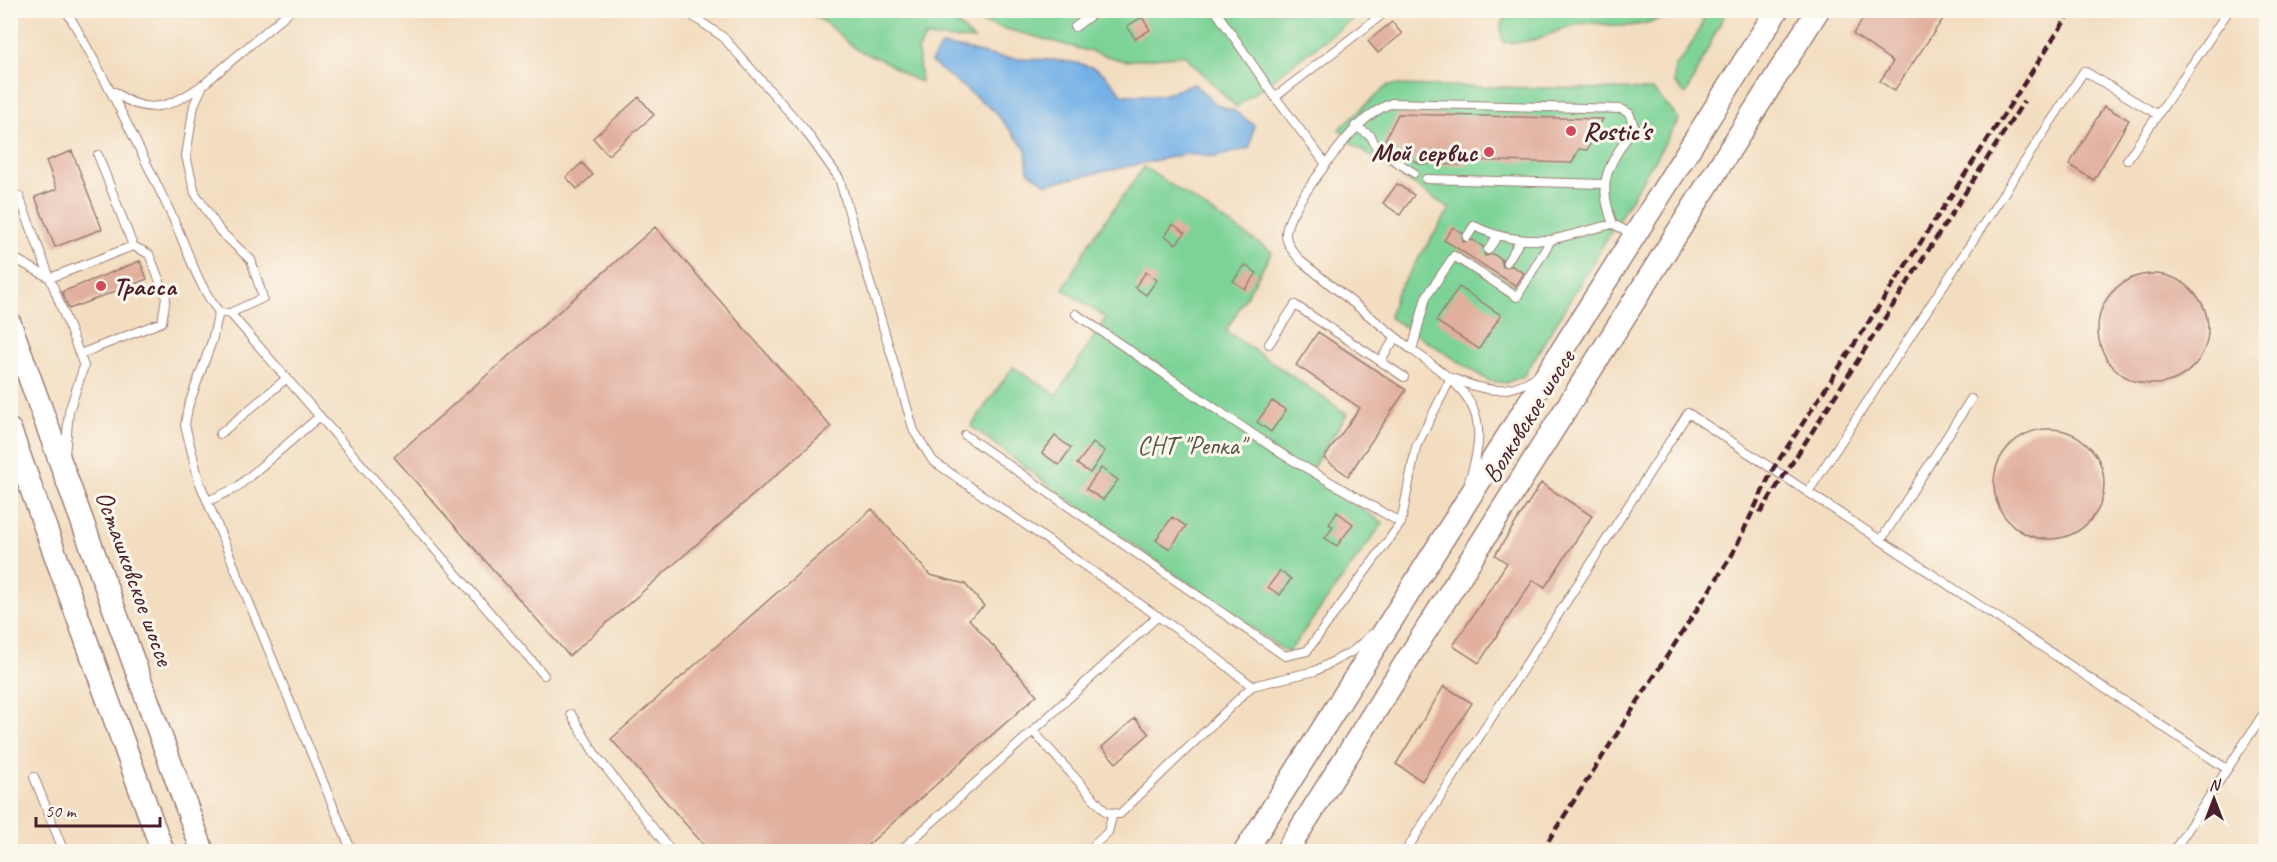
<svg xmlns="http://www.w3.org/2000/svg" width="2277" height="862" viewBox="0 0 2277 862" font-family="Caveat,sans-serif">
  <rect width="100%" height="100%" fill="#fbf7ec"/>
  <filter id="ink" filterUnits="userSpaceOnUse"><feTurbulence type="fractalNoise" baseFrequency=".0167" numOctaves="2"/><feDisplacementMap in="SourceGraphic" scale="12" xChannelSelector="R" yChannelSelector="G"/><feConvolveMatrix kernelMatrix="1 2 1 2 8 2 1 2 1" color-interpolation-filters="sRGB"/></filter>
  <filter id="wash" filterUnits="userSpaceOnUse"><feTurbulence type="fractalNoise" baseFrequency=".008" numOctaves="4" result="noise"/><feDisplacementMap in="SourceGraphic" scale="24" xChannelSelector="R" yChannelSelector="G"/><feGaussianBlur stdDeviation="1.35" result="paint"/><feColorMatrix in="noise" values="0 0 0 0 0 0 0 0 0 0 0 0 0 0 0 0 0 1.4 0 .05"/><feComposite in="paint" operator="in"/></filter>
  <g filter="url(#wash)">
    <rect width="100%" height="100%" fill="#f3ddc0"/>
    <path fill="#7dd397" stroke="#647961" stroke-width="1.5" d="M802,11H1363L1236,107L1184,55L1125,61L947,13L974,40L925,37L918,51L921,82C905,77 895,66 880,59C871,55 863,54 855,48C834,32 830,21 802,11Z
      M1509,11L1512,10L1675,11C1660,20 1640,26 1621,26C1610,26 1599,22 1588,23C1556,25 1542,46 1502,42L1501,25Z
      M1704,11H1726L1686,94L1674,83L1675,66L1685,55L1702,26Z
      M1388,85L1653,90L1679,119L1524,376L1506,383L1489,381L1389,317L1396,294L1450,209L1351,143L1339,129Z
      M1144,167L1272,252L1226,331L1347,414L1309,473L1383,523L1288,653L1054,489L971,426L1013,367L1057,395L1106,318L1063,289L1091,240Z"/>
    <path fill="#74b1e6" stroke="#5f6888" stroke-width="1.5" d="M941,46C961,46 976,53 995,56C1029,63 1065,55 1096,69C1106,73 1115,87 1123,95H1162L1194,84L1217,105L1234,111L1254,125L1250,148L1216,157L1186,154L1046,184L1028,171L1026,149L994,111L931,62Z"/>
    <g id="blocks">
      <path fill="#e1af9e" d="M1869,10H1949L1894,91L1880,81L1893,62L1853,34Z
        M1142,17L1150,30L1135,39L1127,26Z
        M1392,22L1402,34L1378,53L1368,41Z
        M639,97L654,115L608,155L593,138Z
        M2104,106L2129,120L2094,180L2069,165Z
        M1398,114L1603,119L1587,150L1579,149L1572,163L1467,160V165L1420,164L1383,144Z
        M72,151L102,229L55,247L35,197L57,189L46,161Z
        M582,163L593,175L577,189L566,177Z
        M1397,184L1414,195L1400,215L1383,203Z
        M1173,224L1185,233L1176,244L1165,236Z
        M655,227L831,427L569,656L394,457Z
        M1453,227L1462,233L1463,242L1473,240L1483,247L1485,256L1493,254L1501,259L1503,267L1512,266L1524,273L1516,286L1444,240Z
        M140,261L147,279L69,309L62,292Z
        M1245,265L1257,273L1245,289L1233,281Z
        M1146,272L1157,280L1146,295L1135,287Z
        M2098 329a55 55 0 1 1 110 0a55 55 0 1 1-110 0Z
        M1459,287L1501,315L1479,349L1436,321Z
        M1318,332L1406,390L1348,476L1324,458L1360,408L1296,365Z
        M1272,401L1286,410L1271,432L1257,422Z
        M1994 484a55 55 0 1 1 110 0a55 55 0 1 1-110 0Z
        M1055,436L1071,448L1059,465L1042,453Z
        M1093,443L1105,451L1090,473L1077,464Z
        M1101,468L1118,480L1103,500L1086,489Z
        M1541,483L1592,516L1545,587L1533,580L1479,663L1453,646L1507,563L1495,555Z
        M872,509L930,575L965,584L984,606L969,619L1037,695L860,852H710L611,739Z
        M1337,512L1353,524L1337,546L1325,538L1333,527L1329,524Z
        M1172,517L1186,526L1170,549L1156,540Z
        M1280,571L1291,579L1280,595L1268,587Z
        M1444,686L1472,703L1422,781L1396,764Z
        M1135,718L1149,734L1116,763L1102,747Z"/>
    </g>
  </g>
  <g filter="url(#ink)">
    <use href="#blocks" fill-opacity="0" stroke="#9e7e76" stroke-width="1.5"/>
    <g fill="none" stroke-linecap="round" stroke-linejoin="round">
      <defs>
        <path id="lane" d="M66,10C105,77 138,145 171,214C187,247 196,283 219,312L212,341L188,407L185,425L199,481L352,852
          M684,10L723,37L805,130L839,178L914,431L933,461L1208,651L1252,686
          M1215,10L1275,97L1326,164C1315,180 1286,215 1286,234C1286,245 1295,254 1302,262L1412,350
          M1075,27L1098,10
          M115,92C146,117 172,107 202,85
          M1275,97L1388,10
          M1355,126L1371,136L1377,149L1414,173
          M98,155L133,246
          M2127,160L2229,10
          M1326,164C1346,139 1362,115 1392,103L1621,109L1629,113L1634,126C1610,166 1595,177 1613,224
          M1426,179L1603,184
          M19,196L50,278L133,246L149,254L166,297L162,322L80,354
          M1467,237L1474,226C1501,239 1522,241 1551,240
          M1488,250L1497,237
          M10,256L50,278L84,366L69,411L65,455
          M1507,262L1520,241
          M225,313H230L263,298L251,260L220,231L195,193L186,156L194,105L203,85L291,10
          M230,313L544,675
          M1076,314L1282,454L1401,523L1416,447L1451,378
          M1269,344L1295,305L1380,361L1396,337
          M1380,361L1404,377
          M1454,379C1488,392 1506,396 1538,376
          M220,434L287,378
          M965,435L1285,656L1307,651L1401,523
          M1469,481C1494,409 1467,389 1412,350L1426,297L1454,256L1517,297L1551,240L1613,224L1634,235
          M1808,492L2084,71L2158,115
          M208,501L236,488L320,416
          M1881,540L1971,399
          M571,714L595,754L672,852
          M2257,724L2266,729
          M1033,731L1158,616
          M34,777L64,852
          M899,852L1033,731L1106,812L1120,814L1252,686L1315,671L1353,651L1372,634
          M1087,852L1108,832L1113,813
          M1405,852L1688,413L2227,769
          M2173,852L2266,710"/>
        <path id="secondary" d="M10,324L203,852
          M10,430L163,852
          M1245,852L1777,10
          M1286,852L1818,10"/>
      </defs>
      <use href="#lane" stroke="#9e7e76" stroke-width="10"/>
      <use href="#secondary" stroke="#9e7e76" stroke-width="25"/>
      <use href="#lane" stroke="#fff" stroke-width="8"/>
      <use href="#secondary" stroke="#fff" stroke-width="22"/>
      <path stroke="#4a1f2b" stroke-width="4.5" stroke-dasharray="9 4.5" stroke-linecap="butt" d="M1760,513L2024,101
        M1541,852L1732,555L1773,469L2072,10"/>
    </g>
  </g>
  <g fill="#d1495b" stroke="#fbf7ec" stroke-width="2">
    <circle cx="1571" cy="131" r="6"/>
    <circle cx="1489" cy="152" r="6"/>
    <circle cx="101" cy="286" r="6"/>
  </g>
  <g text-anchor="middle" stroke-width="6" stroke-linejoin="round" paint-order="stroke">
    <g font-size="26" font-weight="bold" fill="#4a1f2b" stroke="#fbf7ec" text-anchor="start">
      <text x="1583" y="140">Rostic's</text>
      <text x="1477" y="161" text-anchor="end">Мой сервис</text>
      <text x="113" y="295">Трасса</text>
    </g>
    <g font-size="26" fill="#4a1f2b" stroke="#fbf7ec">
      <text transform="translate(1528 416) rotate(-58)" y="9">Волковское шоссе</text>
      <text transform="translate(135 578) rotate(70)" y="9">Осташковское шоссе</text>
    </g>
    <g font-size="26" fill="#59554b" stroke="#fbf7ec">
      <text x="1191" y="454">СНТ "Репка"</text>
    </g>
  </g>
  <rect width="2277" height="862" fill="none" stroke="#fbf7ec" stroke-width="36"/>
  <g transform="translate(2214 799)" stroke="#fbf7ec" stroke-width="4.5" paint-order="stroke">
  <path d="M0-4.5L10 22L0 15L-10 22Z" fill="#4a1f2b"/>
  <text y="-9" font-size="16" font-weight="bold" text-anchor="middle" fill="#4a1f2b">N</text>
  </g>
  <path d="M36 817v9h124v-9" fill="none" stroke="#4a1f2b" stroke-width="3"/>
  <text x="45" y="817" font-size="18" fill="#4a1f2b" stroke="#fbf7ec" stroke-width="4.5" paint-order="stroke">50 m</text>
</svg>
